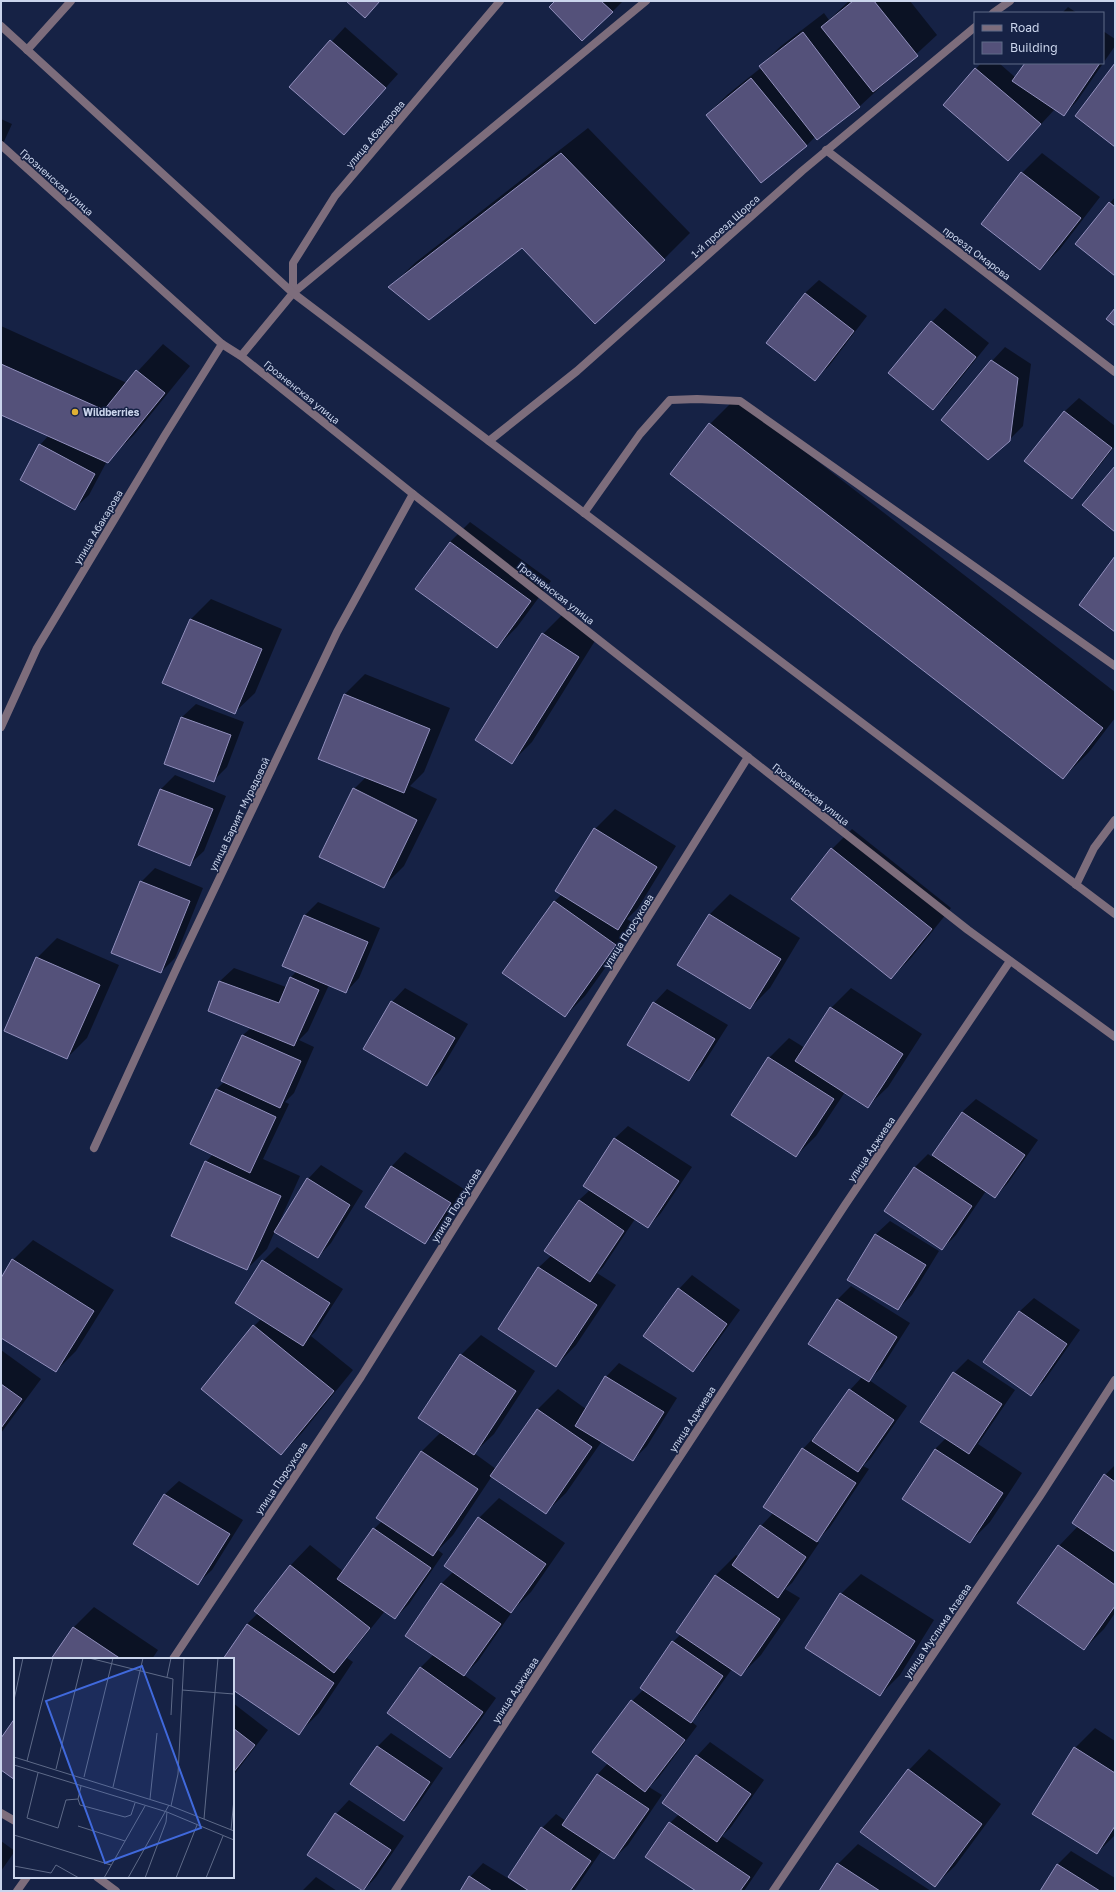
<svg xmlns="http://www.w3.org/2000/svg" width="1116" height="1892" viewBox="0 0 1116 1892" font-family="'Golos Text',sans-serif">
  <rect width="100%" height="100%" fill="#162245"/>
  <path fill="#0007" d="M556,1H623L612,12Z
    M849,1H910L937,35L860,106L817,139L815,137L806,146L707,115L727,95L762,67L760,66L781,46L824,13L829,20Z
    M1068,7L1077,13H1062Z
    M345,27L398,74L344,134L290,87Z
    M1103,31L1115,39V46L1077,101L1064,115L1055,109L1008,160L944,105L981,63H999L1016,78L1026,63H1103Z
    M1,119L12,124L1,148Z
    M588,128L690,233L664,259L522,246L390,287L416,262Z
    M1042,153L1100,197L1060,249L1040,269L1022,173Z
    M1115,197V275L1076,244Z
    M819,280L867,316L829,366L815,379L805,293Z
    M945,308L989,343L947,395L933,408L932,322Z
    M1,326L127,383L163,344L190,366L134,435L107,461L89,495L75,508L40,445L49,435L1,413Z
    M1005,347L1031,364L1023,426L1009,440L992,361Z
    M736,398L1115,692V718L1089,752L1063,778L671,474L710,424Z
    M1079,398L1115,426V446L1085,484L1072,497L1026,461L1065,411Z
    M470,522L551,581L517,627L497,647L450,542Z
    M211,599L282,629L255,693L234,713L164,682L191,619Z
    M563,614L598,636L532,742L512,762L543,634Z
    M365,674L450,708L424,772L410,786L437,799L404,866L384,886L354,789L366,777L345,694Z
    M196,704L244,722L227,767L213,781L165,763L182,717Z
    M175,775L226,796L204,851L190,864L139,844L161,789Z
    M615,809L676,846L638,908L627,919L636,925L585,996L565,1016L504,973L555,901L562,894L595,829Z
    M852,829L951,908L911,958L891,978L832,849Z
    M155,868L203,888L175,958L161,972L141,882Z
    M730,894L800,938L770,988L750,1008L679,965L710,914Z
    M318,902L380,928L359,978L346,992L329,985L308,1031L299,1040L314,1047L294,1093L285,1102L289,1104L263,1159L300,1176L278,1225L279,1226L308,1179L321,1165L363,1191L331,1243L318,1257L275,1231L267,1249L247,1269L206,1162L213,1154L191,1144L217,1089L225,1081L223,1080L243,1035L251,1028L210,1011L220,981L234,968L286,987L291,977L297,971L304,916Z
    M57,938L119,965L87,1038L67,1058L37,958Z
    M405,988L468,1024L440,1071L427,1085L392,1002Z
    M851,988L922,1034L888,1087L867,1107L845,1092L816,1136L796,1156L769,1058L789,1038L805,1048L831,1008Z
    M667,989L728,1025L702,1066L689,1080L654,1003Z
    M976,1099L1038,1140L1008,1183L995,1197L986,1191L956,1235L942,1249L914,1168L928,1154L932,1157L962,1112Z
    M628,1126L692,1167L661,1213L648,1227L635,1219L603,1267L597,1273L616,1285L576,1345L556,1366L538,1268L552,1255L579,1200L590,1190L614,1139Z
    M405,1152L464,1189L438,1230L425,1243L366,1207L392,1166Z
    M890,1221L939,1251L912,1295L898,1309L848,1279L876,1234Z
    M33,1240L114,1290L76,1351L56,1371L1,1337V1280L13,1260Z
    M277,1247L343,1289L316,1331L311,1336L353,1370L301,1434L281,1454L254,1326L261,1319L263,1261Z
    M692,1275L740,1310L706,1357L692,1371L679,1289Z
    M851,1286L910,1323L882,1367L869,1380L907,1406L871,1458L863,1466L869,1469L830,1527L817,1541L819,1543L792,1583L785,1589L800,1598L761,1655L741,1675L732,1669L704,1708L691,1721L697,1726L659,1777L649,1787L662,1795L628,1845L614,1858L602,1850L574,1891H461L470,1877L483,1863L522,1887L542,1828L556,1814L566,1821L597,1775L608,1763L593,1752L632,1701L643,1690L641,1688L673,1642L681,1634L677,1632L716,1575L736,1555L739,1557L761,1526L773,1513L803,1449L816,1435L850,1390L862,1377L837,1300Z
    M1034,1298L1080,1330L1044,1381L1031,1394L985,1362L1020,1311Z
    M481,1335L535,1371L494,1434L474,1453L496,1469L538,1409L558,1389L586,1409L606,1377L619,1363L677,1398L647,1446L633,1460L602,1441L566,1493L545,1513L492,1476L453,1535L438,1550L443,1554L409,1604L395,1618L385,1611L347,1658L353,1662L319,1713L299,1733L233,1689V1659H224L247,1624L258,1613L290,1566L310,1545L344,1572L374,1529L382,1521L421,1452L441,1432L419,1417L461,1355Z
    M1,1350L41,1379L1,1433Z
    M968,1359L1015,1390L978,1444L1022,1473L990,1522L970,1542L935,1449L946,1438L921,1422L954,1373Z
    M1115,1465V1613L1104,1629L1084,1649L1018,1602L1059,1546L1078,1526L1105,1475Z
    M179,1481L243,1520L212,1570L198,1583L134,1543L165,1494Z
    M499,1498L565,1543L531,1592L514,1609L478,1661L464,1675L496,1698L464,1743L450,1757L420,1668L434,1654L441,1584L454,1571L445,1566L479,1518Z
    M861,1574L934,1620L900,1675L880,1695L806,1648L841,1594Z
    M94,1607L158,1650L152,1659H52L74,1627Z
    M233,1703L268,1730L233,1776Z
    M1095,1728L1115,1741V1835L1097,1853L1075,1748Z
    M391,1733L443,1768L417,1806L404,1820L352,1784L378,1746Z
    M710,1742L764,1780L731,1827L722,1836L763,1863L744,1891H698L670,1823L679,1814L697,1756Z
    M929,1749L1001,1804L955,1866L934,1886L909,1770Z
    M349,1800L404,1836L376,1877L363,1891L336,1814Z
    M1,1841L15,1851L1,1871Z
    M858,1844L931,1891H820L838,1864Z
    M1071,1851L1115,1878V1891H1041L1057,1865Z
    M316,1877L337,1891H302Z"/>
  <path fill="#54517a" stroke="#9290be" d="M346,1H380L365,18Z
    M555,1H601L613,12L582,41L549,7Z
    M853,1H874L918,56L873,92L821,27Z
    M803,32L860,107L817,140L759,66Z
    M330,40L386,88L344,135L289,87Z
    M1025,63H1100L1064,116L1012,81Z
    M1115,63V147L1075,116Z
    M975,68L1041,124L1008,161L943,105Z
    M751,78L807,146L761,183L706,115Z
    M561,153L665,260L595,324L522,248L429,320L388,287Z
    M1021,172L1081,218L1040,270L981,224Z
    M1109,202L1115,207V276L1075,244Z
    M805,293L854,331L815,381L766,343Z
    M1115,308V326L1106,319Z
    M931,321L976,357L933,410L888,373Z
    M991,360L1018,378L1010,441L988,460L941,420Z
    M1,364L104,410L136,370L165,393L108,463L1,415Z
    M1064,411L1112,448L1072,499L1024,461Z
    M709,423L1103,728L1063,779L670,474Z
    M39,444L95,474L75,510L20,480Z
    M1115,466V532L1082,505Z
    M450,542L531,601L497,648L415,589Z
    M1115,556V632L1079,605Z
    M190,619L262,649L235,714L162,683Z
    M542,633L579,657L512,764L475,740Z
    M344,694L430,729L404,793L318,759Z
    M181,717L231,735L214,782L164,764Z
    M353,788L417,820L384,888L319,857Z
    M160,789L213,809L190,866L138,845Z
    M594,828L657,867L618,930L555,891Z
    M831,848L932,929L891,979L791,899Z
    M140,881L190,901L161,973L111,953Z
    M554,901L616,945L565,1017L502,973Z
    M709,914L781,959L750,1009L677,965Z
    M304,915L368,942L346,993L282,966Z
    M36,957L100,985L67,1059L4,1031Z
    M290,977L319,990L294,1046L208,1011L219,981L279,1003Z
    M391,1001L455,1038L427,1086L363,1049Z
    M653,1002L715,1039L689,1081L627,1045Z
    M830,1007L903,1054L868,1108L795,1061Z
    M242,1035L301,1061L280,1108L221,1081Z
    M768,1057L834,1099L796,1157L731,1115Z
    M216,1089L276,1117L250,1173L190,1144Z
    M962,1112L1025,1155L995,1198L932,1155Z
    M614,1138L679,1181L648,1228L583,1186Z
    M205,1161L281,1196L247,1270L171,1236Z
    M391,1166L451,1203L425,1244L365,1207Z
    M914,1167L972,1206L942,1250L884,1211Z
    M307,1178L350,1205L318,1258L274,1232Z
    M579,1200L624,1231L590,1282L544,1251Z
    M875,1234L926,1265L898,1310L847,1280Z
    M12,1259L94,1311L56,1372L1,1338V1278Z
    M262,1260L330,1303L303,1346L235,1303Z
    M538,1267L597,1305L556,1367L498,1329Z
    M678,1288L727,1324L693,1372L643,1336Z
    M837,1299L897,1337L869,1382L808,1344Z
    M1019,1311L1067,1344L1031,1396L983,1362Z
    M253,1325L334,1391L281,1455L201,1389Z
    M460,1354L516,1391L474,1455L418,1418Z
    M953,1372L1002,1404L969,1454L920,1422Z
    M605,1376L664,1412L633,1461L575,1426Z
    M1,1384L22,1399L1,1428Z
    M849,1389L894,1420L858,1472L812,1441Z
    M537,1409L592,1447L546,1514L490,1476Z
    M802,1448L856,1483L817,1542L763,1507Z
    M935,1449L1003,1493L970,1543L902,1499Z
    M421,1451L478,1489L433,1556L376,1518Z
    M1104,1474L1115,1482V1552L1072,1523Z
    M164,1494L230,1534L198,1585L133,1544Z
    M478,1517L546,1564L511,1613L444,1566Z
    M760,1525L806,1557L778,1598L732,1565Z
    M373,1528L431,1568L395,1619L337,1579Z
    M1058,1545L1115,1585V1606L1084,1650L1017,1603Z
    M290,1565L370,1628L334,1673L254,1611Z
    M715,1575L780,1619L741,1676L676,1632Z
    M441,1583L501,1624L464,1676L405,1636Z
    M840,1593L915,1641L880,1696L805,1648Z
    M247,1624L334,1683L299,1735L233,1690V1659H223Z
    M73,1627L121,1659H51Z
    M672,1641L723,1676L691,1723L640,1688Z
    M420,1667L483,1712L450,1758L387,1713Z
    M631,1700L685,1740L645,1792L592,1752Z
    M15,1718V1780L1,1770V1738Z
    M233,1728L255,1745L233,1773Z
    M377,1746L430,1782L404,1821L350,1784Z
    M1074,1747L1115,1773V1826L1097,1854L1032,1814Z
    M696,1755L751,1794L717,1842L662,1803Z
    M908,1769L982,1824L935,1887L860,1832Z
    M597,1774L649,1809L614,1859L562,1825Z
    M335,1813L391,1850L363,1891L307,1855Z
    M669,1822L750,1877L740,1891H696L645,1857Z
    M541,1827L591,1861L570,1891H529L508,1877Z
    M837,1863L880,1891H819Z
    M1057,1864L1100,1891H1040Z
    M469,1876L492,1891H460Z"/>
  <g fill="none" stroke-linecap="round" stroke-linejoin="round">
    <path stroke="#7d6d7c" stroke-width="8" d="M993,13L1010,1
      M27,50L71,1
      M826,150L1115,372
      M293,293V263L335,196L500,1
      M241,356L293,293L646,1
      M489,441L577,371L802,171L975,27
      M584,513L640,434L670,400L697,399L740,401L1115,666
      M1,727L37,648L165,435L222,344
      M1076,885L1094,848L1115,820
      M94,1148L179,963L337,632L413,494
      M173,1659L361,1377L748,757
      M1,1813L15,1821
      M97,1877L116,1891
      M17,1891L27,1877
      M395,1891L845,1205L1010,961
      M773,1891L1040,1496L1115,1380"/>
    <path stroke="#7d6d7c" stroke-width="8" d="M1,26L293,293L1115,914
      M1,145L222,344L241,356L413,494L968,930L1115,1037"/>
  </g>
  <circle fill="#dfb034" stroke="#162245" stroke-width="1.5" cx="75" cy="412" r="4"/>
  <g text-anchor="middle" stroke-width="3" stroke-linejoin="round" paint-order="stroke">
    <g font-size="10" fill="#cbd5ec" stroke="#162245">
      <text transform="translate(375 134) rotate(-50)" y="4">улица Абакарова</text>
      <text transform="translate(57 182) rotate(42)" y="4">Грозненская улица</text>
      <text transform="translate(725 226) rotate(-42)" y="4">1-й проезд Щорса</text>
      <text transform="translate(977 253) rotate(37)" y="4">проезд Омарова</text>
      <text transform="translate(302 392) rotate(39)" y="4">Грозненская улица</text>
      <text transform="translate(98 527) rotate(-59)" y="4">улица Абакарова</text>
      <text transform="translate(556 593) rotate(38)" y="4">Грозненская улица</text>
      <text transform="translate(811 794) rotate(38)" y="4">Грозненская улица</text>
      <text transform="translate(239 814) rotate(-64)" y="4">улица Барият Мурадовой</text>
      <text transform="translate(628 931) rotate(-58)" y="4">улица Порсукова</text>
      <text transform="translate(871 1149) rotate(-56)" y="4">улица Аджиева</text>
      <text transform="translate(456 1205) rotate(-58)" y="4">улица Порсукова</text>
      <text transform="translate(692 1419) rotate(-57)" y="4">улица Аджиева</text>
      <text transform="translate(281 1478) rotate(-56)" y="4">улица Порсукова</text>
      <text transform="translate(937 1631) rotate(-56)" y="4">улица Муслима Атаева</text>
      <text transform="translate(515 1690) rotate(-57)" y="4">улица Аджиева</text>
    </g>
    <g font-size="10" font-weight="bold" fill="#cbd5ec" stroke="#162245" text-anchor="start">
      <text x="83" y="416">Wildberries</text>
    </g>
  </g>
  <g transform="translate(14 1658)">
    <rect width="220" height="220" fill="#162245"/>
    <path fill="none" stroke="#5e6a88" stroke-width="1" d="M75,0L159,21L157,57M153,19L157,0M168,32L220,36M0,42L9,0M0,99L157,148L220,173M13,103L39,0M0,107L153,154L220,182M42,111L69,0M24,115L13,160L44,170L52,142L64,141M70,119L99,0M67,128L64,141L66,147L111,159L117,157L121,145M99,129L129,0M136,141L143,75M157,148L164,116L170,0M190,161L204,0M64,168L111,183M217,172L220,141M0,177L97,207M0,208L37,215L42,207L65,220M90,220L131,148M114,220L155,147M131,220L152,164L153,154M162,220L183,167M192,220L209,178"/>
    <path fill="#4069dc" fill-opacity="0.15" stroke="#4069dc" stroke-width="2" d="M128,8L187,170L91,205L32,43Z"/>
    <rect width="220" height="220" fill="none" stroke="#cbd5ec" stroke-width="2"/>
  </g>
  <rect width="1116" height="1892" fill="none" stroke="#cbd5ec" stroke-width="4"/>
  <rect x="974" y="12" width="130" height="52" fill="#162245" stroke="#5e6a88"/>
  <rect x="982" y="25" width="20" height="6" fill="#7d6d7c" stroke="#5e6a88"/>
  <text x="1010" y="32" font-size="12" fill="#cbd5ec">Road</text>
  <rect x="982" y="42" width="20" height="12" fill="#54517a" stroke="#5e6a88"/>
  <text x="1010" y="52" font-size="12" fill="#cbd5ec">Building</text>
</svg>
